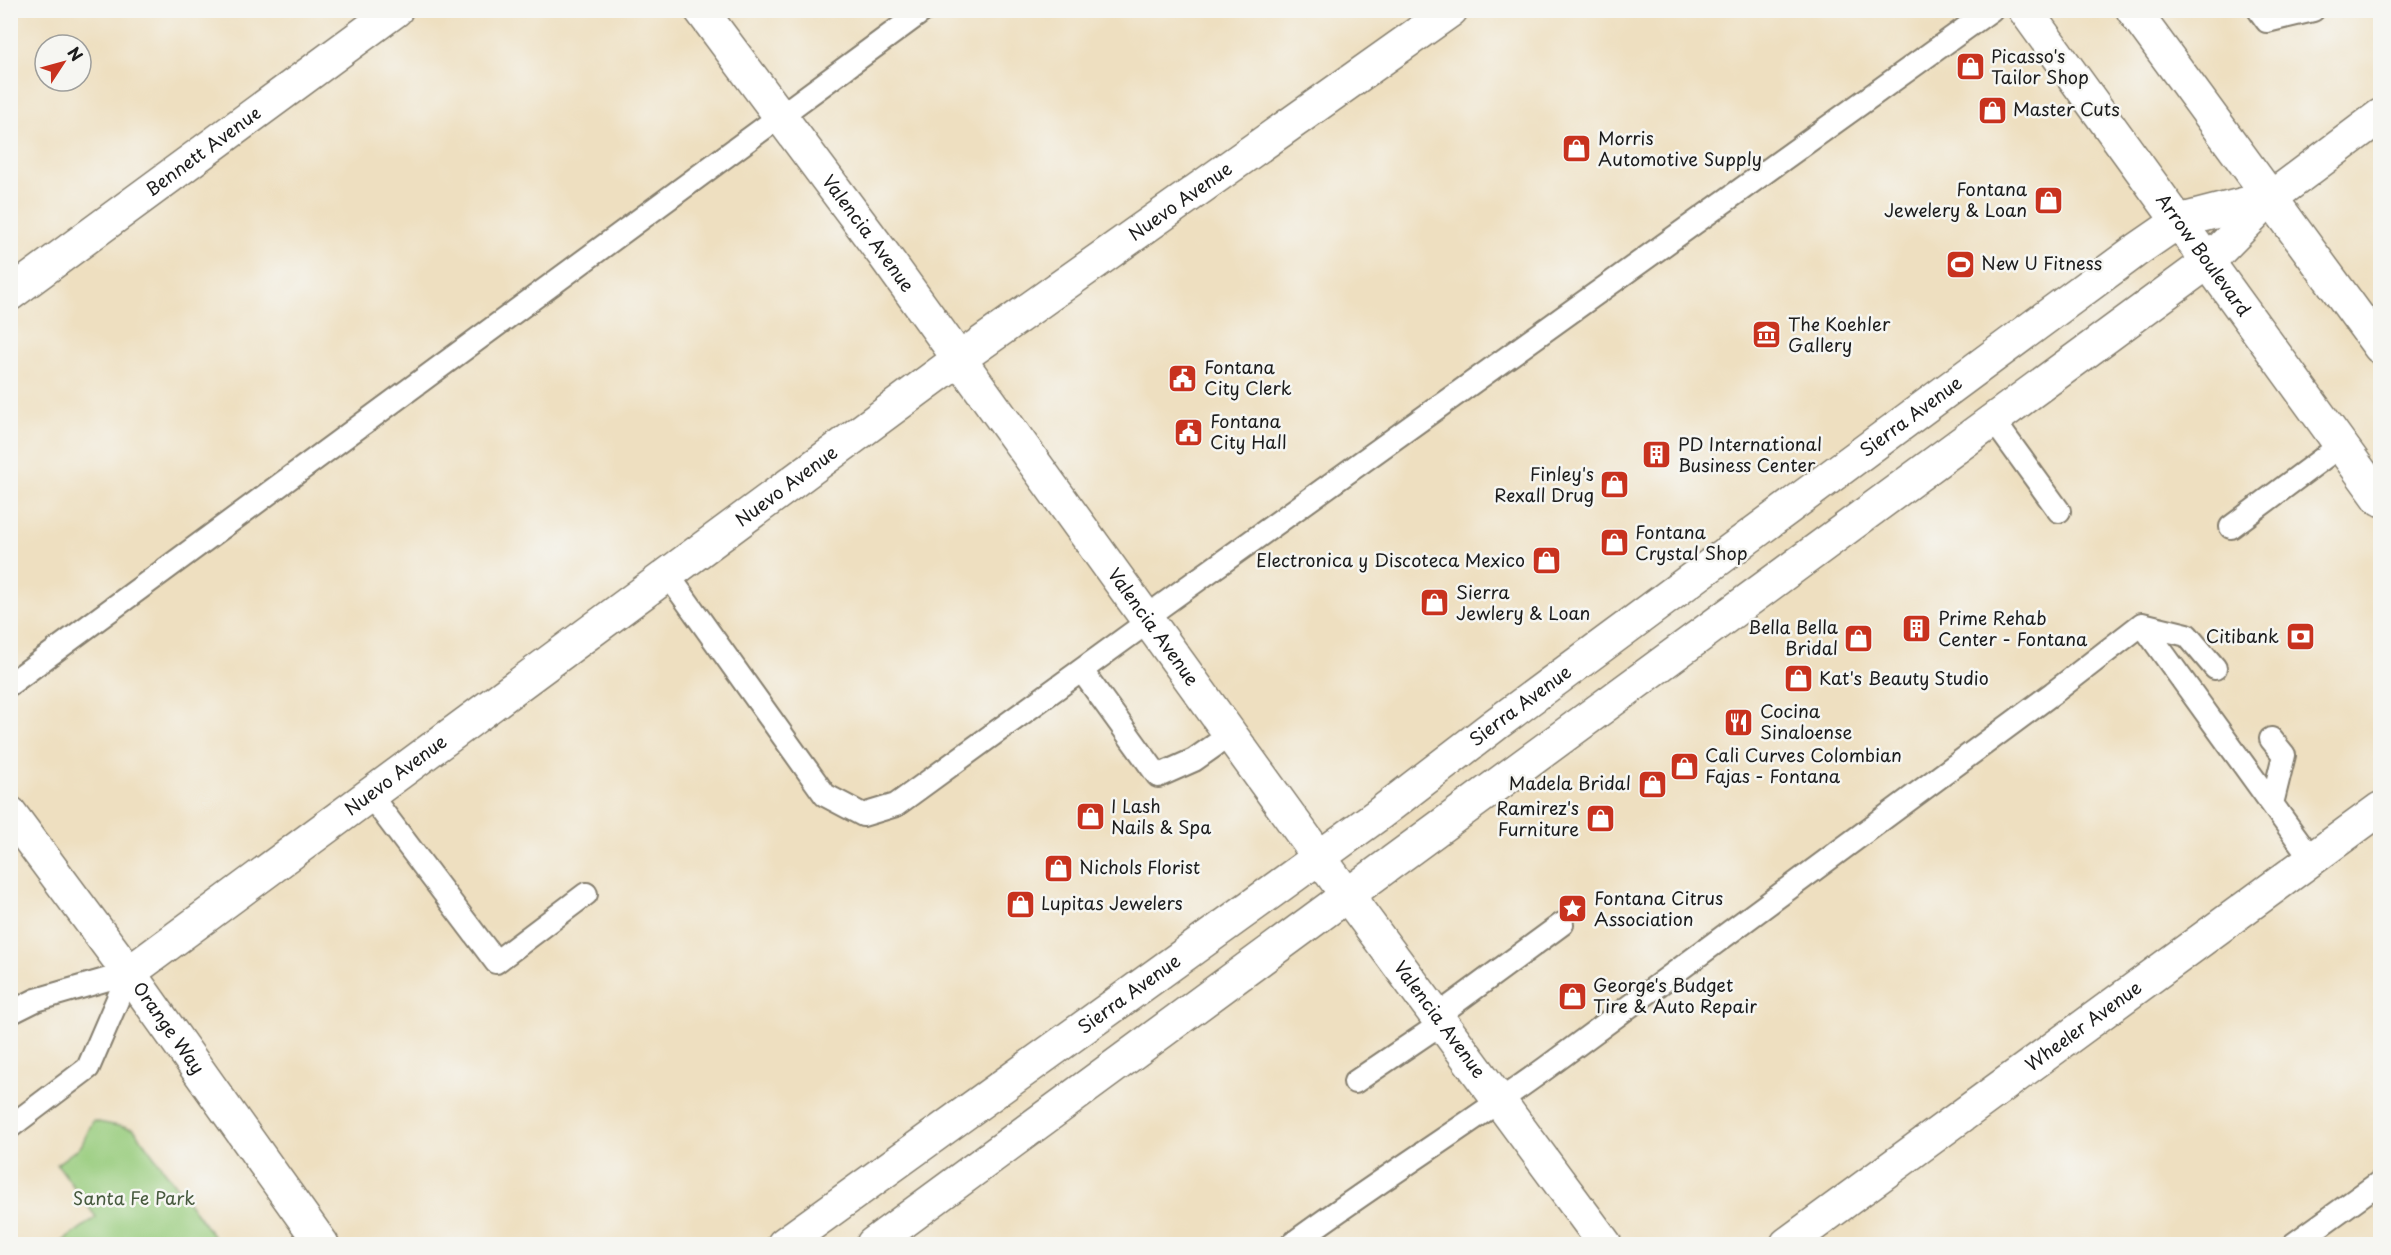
<svg xmlns="http://www.w3.org/2000/svg" width="2391" height="1255" viewBox="0 0 2391 1255" font-family="'Playpen Sans',sans-serif">
  <rect width="100%" height="100%" fill="#f6f6f2"/>
  <filter id="ink" filterUnits="userSpaceOnUse"><feTurbulence type="fractalNoise" baseFrequency=".0167" numOctaves="2"/><feDisplacementMap in="SourceGraphic" scale="12" xChannelSelector="R" yChannelSelector="G"/><feConvolveMatrix kernelMatrix="1 2 1 2 8 2 1 2 1" color-interpolation-filters="sRGB"/></filter>
  <filter id="wash" filterUnits="userSpaceOnUse"><feTurbulence type="fractalNoise" baseFrequency=".008" numOctaves="4" result="noise"/><feDisplacementMap in="SourceGraphic" scale="24" xChannelSelector="R" yChannelSelector="G"/><feGaussianBlur stdDeviation="1.35" result="paint"/><feColorMatrix in="noise" values="0 0 0 0 0 0 0 0 0 0 0 0 0 0 0 0 0 1.4 0 .05"/><feComposite in="paint" operator="in"/></filter>
  <g filter="url(#wash)">
    <rect width="100%" height="100%" fill="#eedfc0"/>
    <path fill="#98cc7d" stroke="#5a744c" stroke-width="1.5" d="M93,1121L134,1129L219,1244H59L96,1217L57,1164L81,1146Z"/>
  </g>
  <g filter="url(#ink)">
    <g fill="none" stroke-linecap="round" stroke-linejoin="round">
      <defs>
        <path id="lane" d="M2259,10L2267,21L2313,10
          M1994,421L2059,511
          M2231,527L2341,445
          M668,575L825,795L863,815L896,805L1149,621
          M1146,617L1991,10
          M2142,624L2311,858
          M2142,624L2187,635L2215,668
          M1082,671L1158,776L1194,760L1231,734
          M10,684L924,10
          M2271,739L2284,755L2272,804
          M370,795L496,962L586,894
          M10,1013L36,1000L129,973
          M1437,1016L1562,924
          M1355,1082L1442,1023
          M10,1127L88,1068L129,973
          M1292,1244C1375,1183 1462,1129 1546,1068L2053,693L2142,624
          M2294,1244L2380,1182"/>
        <g id="street">
          <path id="s1" d="M701,10L884,255L1319,857L1605,1244"/>
          <path id="s2" d="M10,294L396,10"/>
          <path id="s3" d="M129,973L959,359L1451,10"/>
          <path id="s4" d="M1787,1244L2380,809"/>
        </g>
        <g id="secondary">
          <path id="s5" d="M2025,10L2380,499"/>
          <path d="M2133,10L2380,347"/>
          <path id="s6" d="M10,813L129,973L322,1244"/>
        </g>
        <g id="primary">
          <path id="s7" d="M784,1244L1379,814L1496,724L2134,252L2179,221L2272,197"/>
          <path d="M873,1244L2208,262L2272,197L2380,116"/>
        </g>
      </defs>
      <use href="#lane" stroke="#857e6e" stroke-width="26"/>
      <use href="#street" stroke="#857e6e" stroke-width="36"/>
      <use href="#secondary" stroke="#857e6e" stroke-width="36"/>
      <use href="#primary" stroke="#857e6e" stroke-width="36"/>
      <use href="#lane" stroke="#fff" stroke-width="22"/>
      <use href="#street" stroke="#fff" stroke-width="33"/>
      <use href="#secondary" stroke="#fff" stroke-width="33"/>
      <use href="#primary" stroke="#fff" stroke-width="33"/>
    </g>
  </g>
  <defs>
    <symbol id="shop-square" viewBox="-11 -11 22 22"><rect x="-9" y="-9" width="18" height="18" rx="4" fill="#c8321e" stroke="#f6f6f2"/><path d="M-5-2.5h2.3a2.7 3.5 0 0 1 5.4 0H5L5.5 6h-11ZM-1.5-2.5h3a1.5 2.3 0 0 0-3 0Z" fill="#fff"/></symbol>
    <symbol id="stadium-square" viewBox="-11 -11 22 22"><rect x="-9" y="-9" width="18" height="18" rx="4" fill="#c8321e" stroke="#f6f6f2"/><path d="M0-5a6.5 5 0 1 0 0 10a6.5 5 0 1 0 0-10ZM-3.5-1.8h7v3.6h-7Z" fill="#fff"/></symbol>
    <symbol id="museum-square" viewBox="-11 -11 22 22"><rect x="-9" y="-9" width="18" height="18" rx="4" fill="#c8321e" stroke="#f6f6f2"/><path d="M0-6L6-3V-2H-6V-3ZM-5-1h2V3h-2ZM-1-1h2V3h-2ZM3-1h2V3H3ZM-6 4H6V6H-6Z" fill="#fff"/></symbol>
    <symbol id="civic-square" viewBox="-11 -11 22 22"><rect x="-9" y="-9" width="18" height="18" rx="4" fill="#c8321e" stroke="#f6f6f2"/><path d="M-.6-6.5H3V-4.5H.6V-3L4-1V1h2V6H-6V1h2V-1L-.6-3ZM-1.2 2.5V6h2.4V2.5Z" fill="#fff"/></symbol>
    <symbol id="building-square" viewBox="-11 -11 22 22"><rect x="-9" y="-9" width="18" height="18" rx="4" fill="#c8321e" stroke="#f6f6f2"/><path d="M-4-6H4V6H1V3H-1V6H-4ZM-2.5-4.3h1.7v1.8h-1.7ZM.8-4.3h1.7v1.8H.8ZM-2.5-1h1.7V.8h-1.7ZM.8-1h1.7V.8H.8Z" fill="#fff"/></symbol>
    <symbol id="bank-square" viewBox="-11 -11 22 22"><rect x="-9" y="-9" width="18" height="18" rx="4" fill="#c8321e" stroke="#f6f6f2"/><path d="M-6-4H6V4H-6ZM0-2.3a2.3 2.3 0 1 0 0 4.6a2.3 2.3 0 1 0 0-4.6Z" fill="#fff"/></symbol>
    <symbol id="restaurant-square" viewBox="-11 -11 22 22"><rect x="-9" y="-9" width="18" height="18" rx="4" fill="#c8321e" stroke="#f6f6f2"/><path d="M-5-6h1v4h1v-4h1v4h1v-4h1v5L-1.5 .5V6h-2V.5L-5-1ZM5-6V6H3V1.5H1.5Q1.5-4 5-6Z" fill="#fff"/></symbol>
    <symbol id="sight-square" viewBox="-11 -11 22 22"><rect x="-9" y="-9" width="18" height="18" rx="4" fill="#c8321e" stroke="#f6f6f2"/><path d="M0-6L1.8-2.2L6-1.7L2.9 1.2L3.7 5.4L0 3.3L-3.7 5.4L-2.9 1.2L-6-1.7L-1.8-2.2Z" fill="#fff"/></symbol>
  </defs>
  <g fill-rule="evenodd">
    <use href="#shop-square" x="1954" y="50" width="33" height="33"/>
    <use href="#shop-square" x="1976" y="94" width="33" height="33"/>
    <use href="#shop-square" x="1560" y="132" width="33" height="33"/>
    <use href="#shop-square" x="2032" y="184" width="33" height="33"/>
    <use href="#stadium-square" x="1944" y="248" width="33" height="33"/>
    <use href="#museum-square" x="1750" y="318" width="33" height="33"/>
    <use href="#civic-square" x="1166" y="362" width="33" height="33"/>
    <use href="#civic-square" x="1172" y="416" width="33" height="33"/>
    <use href="#building-square" x="1640" y="438" width="33" height="33"/>
    <use href="#shop-square" x="1598" y="468" width="33" height="33"/>
    <use href="#shop-square" x="1598" y="526" width="33" height="33"/>
    <use href="#shop-square" x="1530" y="544" width="33" height="33"/>
    <use href="#shop-square" x="1418" y="586" width="33" height="33"/>
    <use href="#building-square" x="1900" y="612" width="33" height="33"/>
    <use href="#bank-square" x="2284" y="620" width="33" height="33"/>
    <use href="#shop-square" x="1842" y="622" width="33" height="33"/>
    <use href="#shop-square" x="1782" y="662" width="33" height="33"/>
    <use href="#restaurant-square" x="1722" y="706" width="33" height="33"/>
    <use href="#shop-square" x="1668" y="750" width="33" height="33"/>
    <use href="#shop-square" x="1636" y="768" width="33" height="33"/>
    <use href="#shop-square" x="1074" y="800" width="33" height="33"/>
    <use href="#shop-square" x="1584" y="802" width="33" height="33"/>
    <use href="#shop-square" x="1042" y="852" width="33" height="33"/>
    <use href="#shop-square" x="1004" y="888" width="33" height="33"/>
    <use href="#sight-square" x="1556" y="892" width="33" height="33"/>
    <use href="#shop-square" x="1556" y="980" width="33" height="33"/>
  </g>
  <g text-anchor="middle" stroke-width="5" stroke-linejoin="round" paint-order="stroke">
    <g font-size="18" fill="#1c1c1c" stroke="#f6f6f2" text-anchor="start">
      <text x="1991" y="63">Picasso's<tspan x="1991" dy="21">Tailor Shop</tspan></text>
      <text x="2013" y="116">Master Cuts</text>
      <text x="1598" y="145">Morris<tspan x="1598" dy="21">Automotive Supply</tspan></text>
      <text x="2027" y="196" text-anchor="end">Fontana<tspan x="2027" dy="21">Jewelery &amp; Loan</tspan></text>
      <text x="1981" y="270">New U Fitness</text>
      <text x="1788" y="331">The Koehler<tspan x="1788" dy="21">Gallery</tspan></text>
      <text x="1204" y="374">Fontana<tspan x="1204" dy="21">City Clerk</tspan></text>
      <text x="1210" y="428">Fontana<tspan x="1210" dy="21">City Hall</tspan></text>
      <text x="1678" y="451">PD International<tspan x="1678" dy="21">Business Center</tspan></text>
      <text x="1594" y="481" text-anchor="end">Finley's<tspan x="1594" dy="21">Rexall Drug</tspan></text>
      <text x="1635" y="539">Fontana<tspan x="1635" dy="21">Crystal Shop</tspan></text>
      <text x="1525" y="567" text-anchor="end">Electronica y Discoteca Mexico</text>
      <text x="1456" y="599">Sierra<tspan x="1456" dy="21">Jewlery &amp; Loan</tspan></text>
      <text x="1938" y="625">Prime Rehab<tspan x="1938" dy="21">Center - Fontana</tspan></text>
      <text x="1838" y="634" text-anchor="end">Bella Bella<tspan x="1838" dy="21">Bridal</tspan></text>
      <text x="2279" y="643" text-anchor="end">Citibank</text>
      <text x="1819" y="685">Kat's Beauty Studio</text>
      <text x="1760" y="718">Cocina<tspan x="1760" dy="21">Sinaloense</tspan></text>
      <text x="1705" y="762">Cali Curves Colombian<tspan x="1705" dy="21">Fajas - Fontana</tspan></text>
      <text x="1631" y="790" text-anchor="end">Madela Bridal</text>
      <text x="1111" y="813">I Lash<tspan x="1111" dy="21">Nails &amp; Spa</tspan></text>
      <text x="1579" y="815" text-anchor="end">Ramirez's<tspan x="1579" dy="21">Furniture</tspan></text>
      <text x="1079" y="874">Nichols Florist</text>
      <text x="1594" y="905">Fontana Citrus<tspan x="1594" dy="21">Association</tspan></text>
      <text x="1041" y="910">Lupitas Jewelers</text>
      <text x="1593" y="992">George's Budget<tspan x="1593" dy="21">Tire &amp; Auto Repair</tspan></text>
    </g>
    <g font-size="18" fill="#1c1c1c" stroke="#f6f6f2">
      <text dy="6" stroke="none"><textPath href="#s2" startOffset="240">Bennett Avenue</textPath></text>
      <text dy="6" stroke="none"><textPath href="#s3" startOffset="1304">Nuevo Avenue</textPath></text>
      <text dy="6" stroke="none"><textPath href="#s1" startOffset="279">Valencia Avenue</textPath></text>
      <text dy="6" stroke="none"><textPath href="#s5" startOffset="303">Arrow Boulevard</textPath></text>
      <text dy="6" stroke="none"><textPath href="#s7" startOffset="1398">Sierra Avenue</textPath></text>
      <text dy="6" stroke="none"><textPath href="#s3" startOffset="818">Nuevo Avenue</textPath></text>
      <text dy="6" stroke="none"><textPath href="#s1" startOffset="765">Valencia Avenue</textPath></text>
      <text dy="6" stroke="none"><textPath href="#s7" startOffset="912">Sierra Avenue</textPath></text>
      <text dy="6" stroke="none"><textPath href="#s3" startOffset="332">Nuevo Avenue</textPath></text>
      <text dy="6" stroke="none"><textPath href="#s7" startOffset="426">Sierra Avenue</textPath></text>
      <text dy="6" stroke="none"><textPath href="#s1" startOffset="1251">Valencia Avenue</textPath></text>
      <text dy="6" stroke="none"><textPath href="#s4" startOffset="368">Wheeler Avenue</textPath></text>
      <text dy="6" stroke="none"><textPath href="#s6" startOffset="267">Orange Way</textPath></text>
    </g>
    <g font-size="18" fill="#475a3e" stroke="#f6f6f2">
      <text x="134" y="1205">Santa Fe Park</text>
    </g>
  </g>
  <rect width="2391" height="1255" fill="none" stroke="#f6f6f2" stroke-width="36"/>
  <g transform="translate(63 63) rotate(54)"><circle r="28" fill="#f6f6f2" stroke="#9f9f9c" stroke-width="1.5"/>
  <path d="M0-4.5L10 22L0 15L-10 22Z" fill="#c8321e"/>
  <text y="-9" font-size="16" font-weight="bold" text-anchor="middle" fill="#1c1c1c">N</text>
  </g>
</svg>
